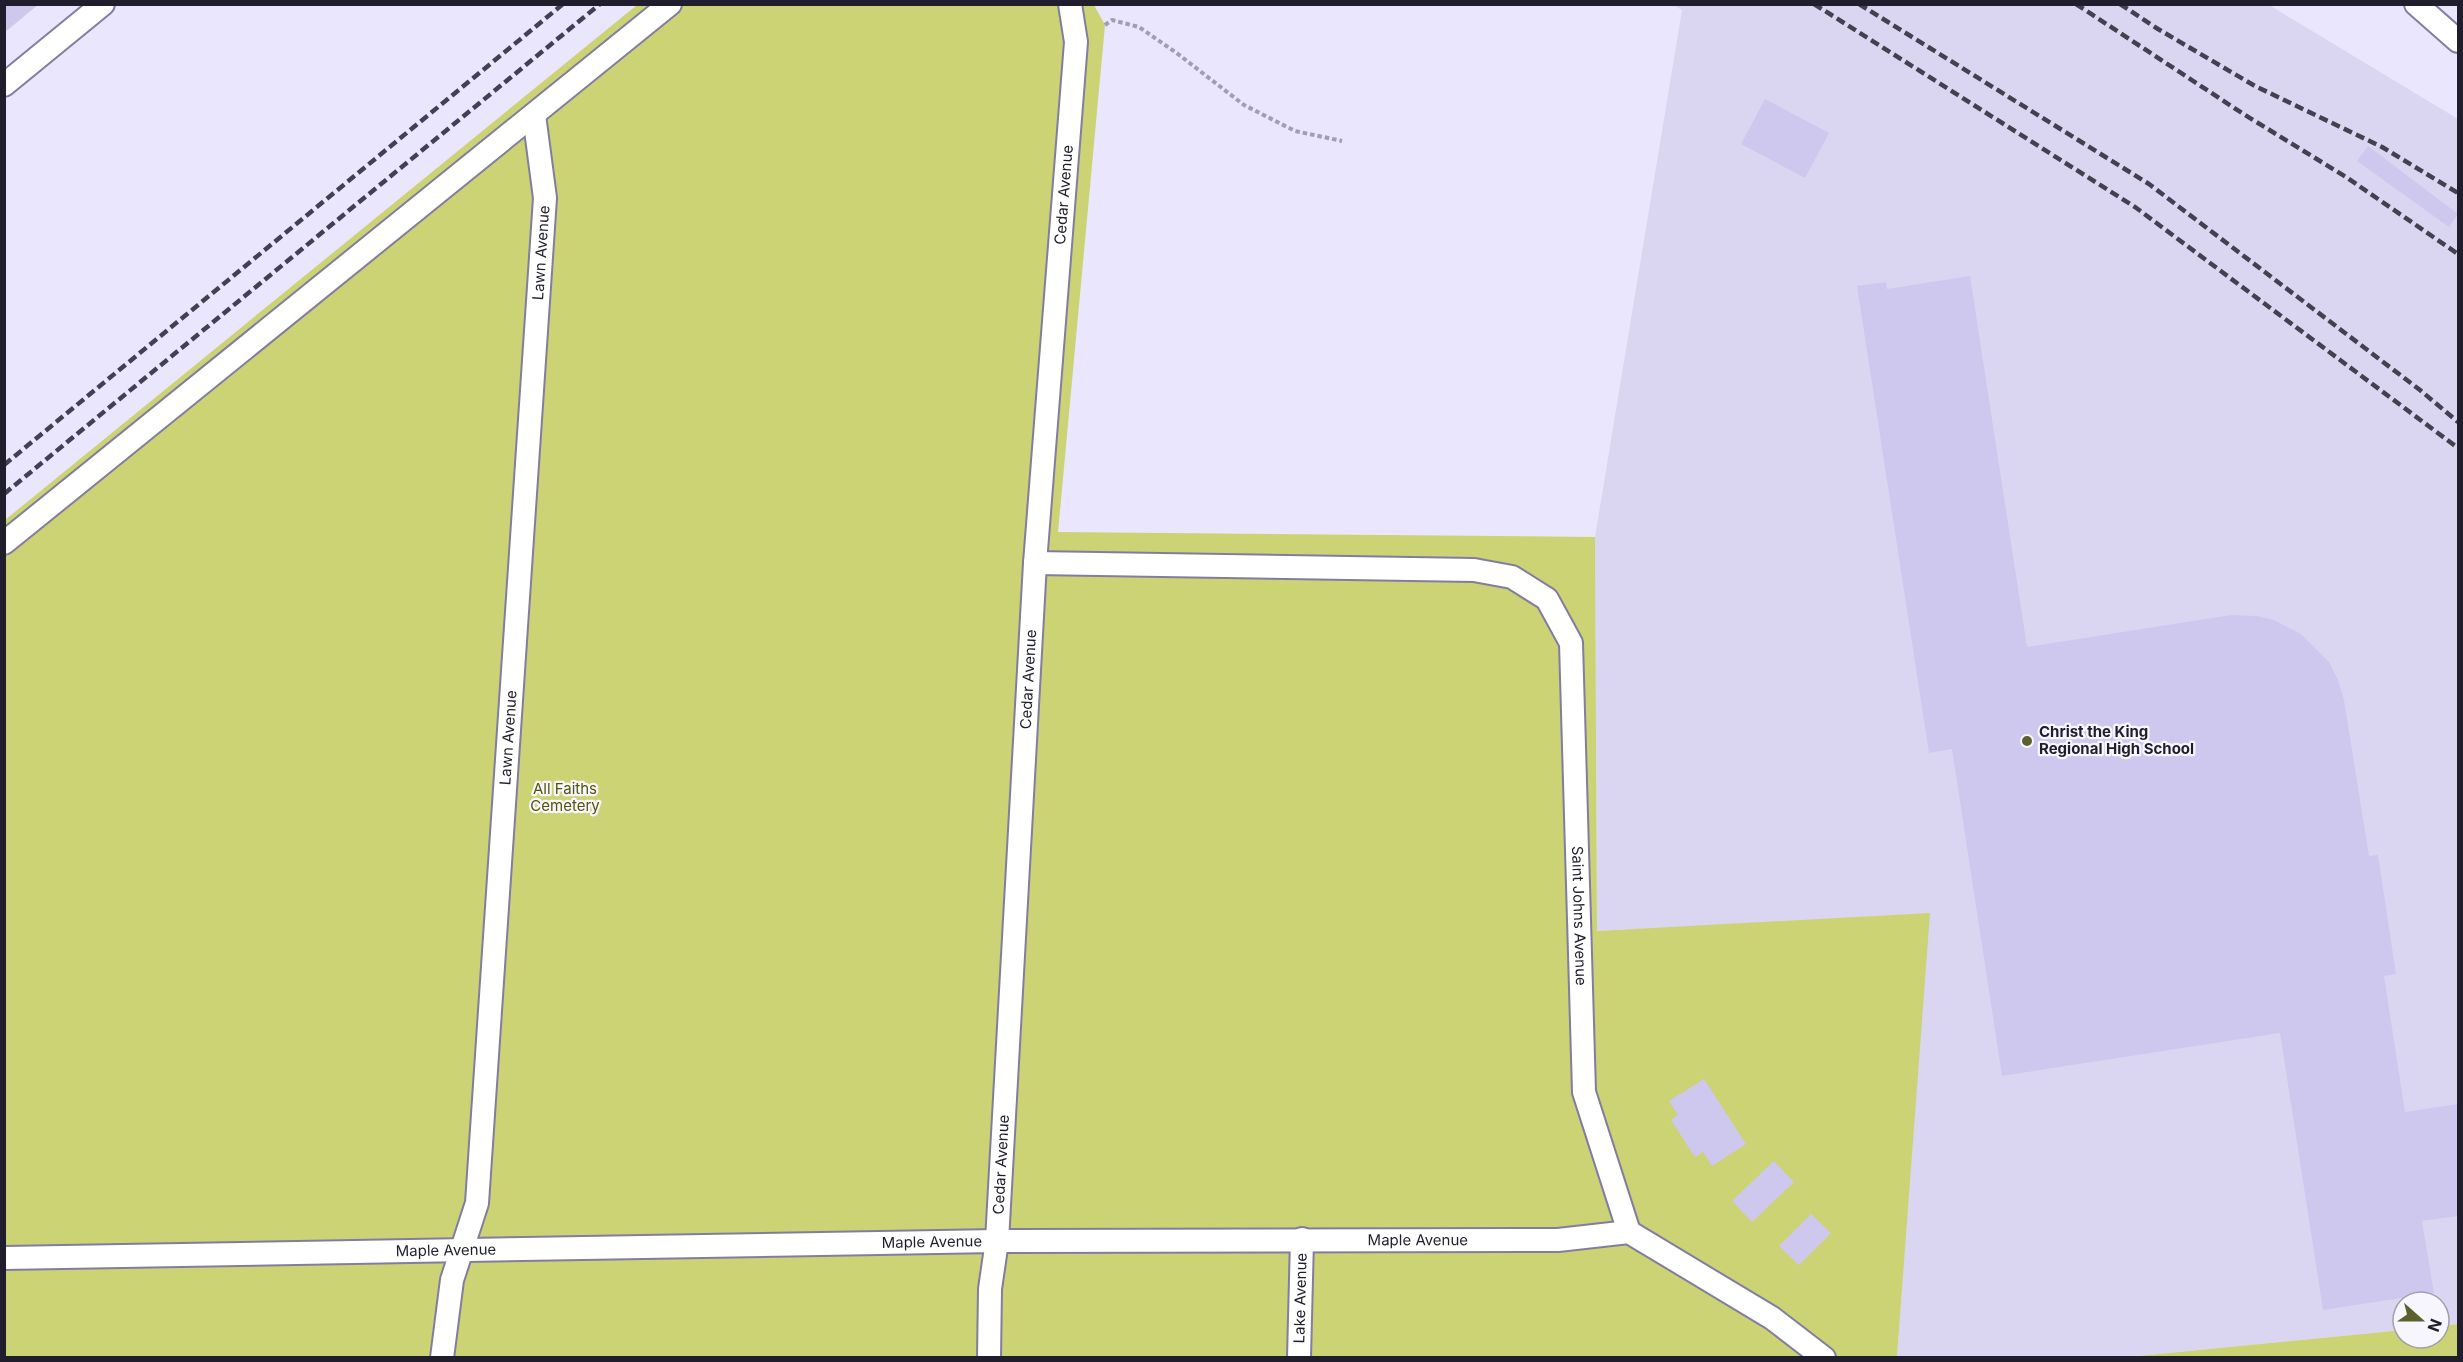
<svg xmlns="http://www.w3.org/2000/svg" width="2463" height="1362" viewBox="0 0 2463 1362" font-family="Inter,sans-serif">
  <rect width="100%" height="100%" fill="#eae6fe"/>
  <path fill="#dad6f2" d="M1673,5H2269L2458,119V1324L2439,1326V1302H2403V1330L2128,1357H1897L1929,914L1597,931L1595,537L1682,10Z"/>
  <path fill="#ccd374" d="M637,5H1094L1105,25L1058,532L1595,537L1597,931L1930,913L1897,1357L5,1358V520Z
    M2458,1324V1357H2128L2403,1330V1338H2439V1326Z"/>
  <path fill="#cec8ef" d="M4,4H39L4,33Z
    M1765,99L1829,133L1805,178L1741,144Z
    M2368,146L2458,214L2449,227L2357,161Z
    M1970,276L2027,647L2231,615L2257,616L2274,620L2301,634L2329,662L2338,680L2344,700L2369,856L2378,855L2396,974L2384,976L2405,1112L2458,1104V1216L2422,1221L2434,1293L2323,1310L2280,1033L2002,1076L1952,749L1929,753L1857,286L1886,282L1887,289Z
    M1704,1079L1746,1144L1712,1166L1703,1152L1695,1157L1671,1120L1678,1115L1669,1101Z
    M1774,1161L1794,1182L1752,1222L1732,1201Z
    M1811,1214L1831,1233L1799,1265L1779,1246Z"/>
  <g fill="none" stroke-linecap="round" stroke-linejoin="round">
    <defs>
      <g id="lane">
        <path d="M2416,4L2458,41"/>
        <path d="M4,85L103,4"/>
        <path d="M4,543L670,4"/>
        <path id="s1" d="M1035,563L1474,570L1512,577L1547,599L1571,643L1584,1092L1629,1232"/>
        <path id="s2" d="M4,1258L997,1241L1558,1240L1629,1232L1772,1318L1824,1358"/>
        <path id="s3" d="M442,1358L452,1280L477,1203L545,198L534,115"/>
        <path id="s4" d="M989,1358L990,1289L997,1241L1035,563L1076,42L1070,4"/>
        <path id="s5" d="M1299,1358L1302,1239"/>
      </g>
    </defs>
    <use href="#lane" stroke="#827da0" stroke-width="26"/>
    <path stroke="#a19db2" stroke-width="4" stroke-dasharray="4.5 3" stroke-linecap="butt" d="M1105,25L1112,20L1139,27L1178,54L1244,105L1295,131L1342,141"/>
    <use href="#lane" stroke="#fff" stroke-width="22"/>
    <path stroke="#434051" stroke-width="4.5" stroke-dasharray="9 4.5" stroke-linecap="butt" d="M1814,4L2135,207L2458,448
      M1859,4L2149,184L2420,390L2458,422
      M2076,4L2245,115L2346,177L2458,254
      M2120,4L2158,29L2255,86L2382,147L2458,193
      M4,465L563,4
      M4,494L600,4"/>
  </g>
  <circle fill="#5c602d" stroke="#f7f6fe" stroke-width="2" cx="2027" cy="741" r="6"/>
  <g text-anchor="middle" stroke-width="4.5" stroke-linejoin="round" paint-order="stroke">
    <g font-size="15" fill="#201d2c" stroke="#f7f6fe">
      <text dy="5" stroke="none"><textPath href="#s4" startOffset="1166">Cedar Avenue</textPath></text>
      <text dy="5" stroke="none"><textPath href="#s3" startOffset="1112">Lawn Avenue</textPath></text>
      <text dy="5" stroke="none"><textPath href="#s4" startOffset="680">Cedar Avenue</textPath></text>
      <text dy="5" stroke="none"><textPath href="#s3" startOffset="626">Lawn Avenue</textPath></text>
      <text dy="5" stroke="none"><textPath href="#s1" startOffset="842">Saint Johns Avenue</textPath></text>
      <text dy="5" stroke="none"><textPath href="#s4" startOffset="194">Cedar Avenue</textPath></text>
      <text dy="5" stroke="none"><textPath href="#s2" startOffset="1414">Maple Avenue</textPath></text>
      <text dy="5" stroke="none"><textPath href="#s2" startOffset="928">Maple Avenue</textPath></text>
      <text dy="5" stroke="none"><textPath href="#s2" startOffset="442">Maple Avenue</textPath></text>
      <text dy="5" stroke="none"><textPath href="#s5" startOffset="60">Lake Avenue</textPath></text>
    </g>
    <g font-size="15" font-weight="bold" fill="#201d2c" stroke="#f7f6fe" text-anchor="start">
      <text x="2039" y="737">Christ the King<tspan x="2039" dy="17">Regional High School</tspan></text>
    </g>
    <g font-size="15" fill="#535606" stroke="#f7f6fe">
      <text x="565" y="794">All Faiths<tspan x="565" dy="17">Cemetery</tspan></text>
    </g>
  </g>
  <rect width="2463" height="1362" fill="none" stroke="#201d2c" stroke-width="12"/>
  <g transform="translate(2421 1320) rotate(111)"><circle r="28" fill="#f7f6fe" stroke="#a19faa" stroke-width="1.5"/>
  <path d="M0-4.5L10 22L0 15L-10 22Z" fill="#5c602d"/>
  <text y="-9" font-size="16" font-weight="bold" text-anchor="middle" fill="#201d2c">N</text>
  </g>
</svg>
